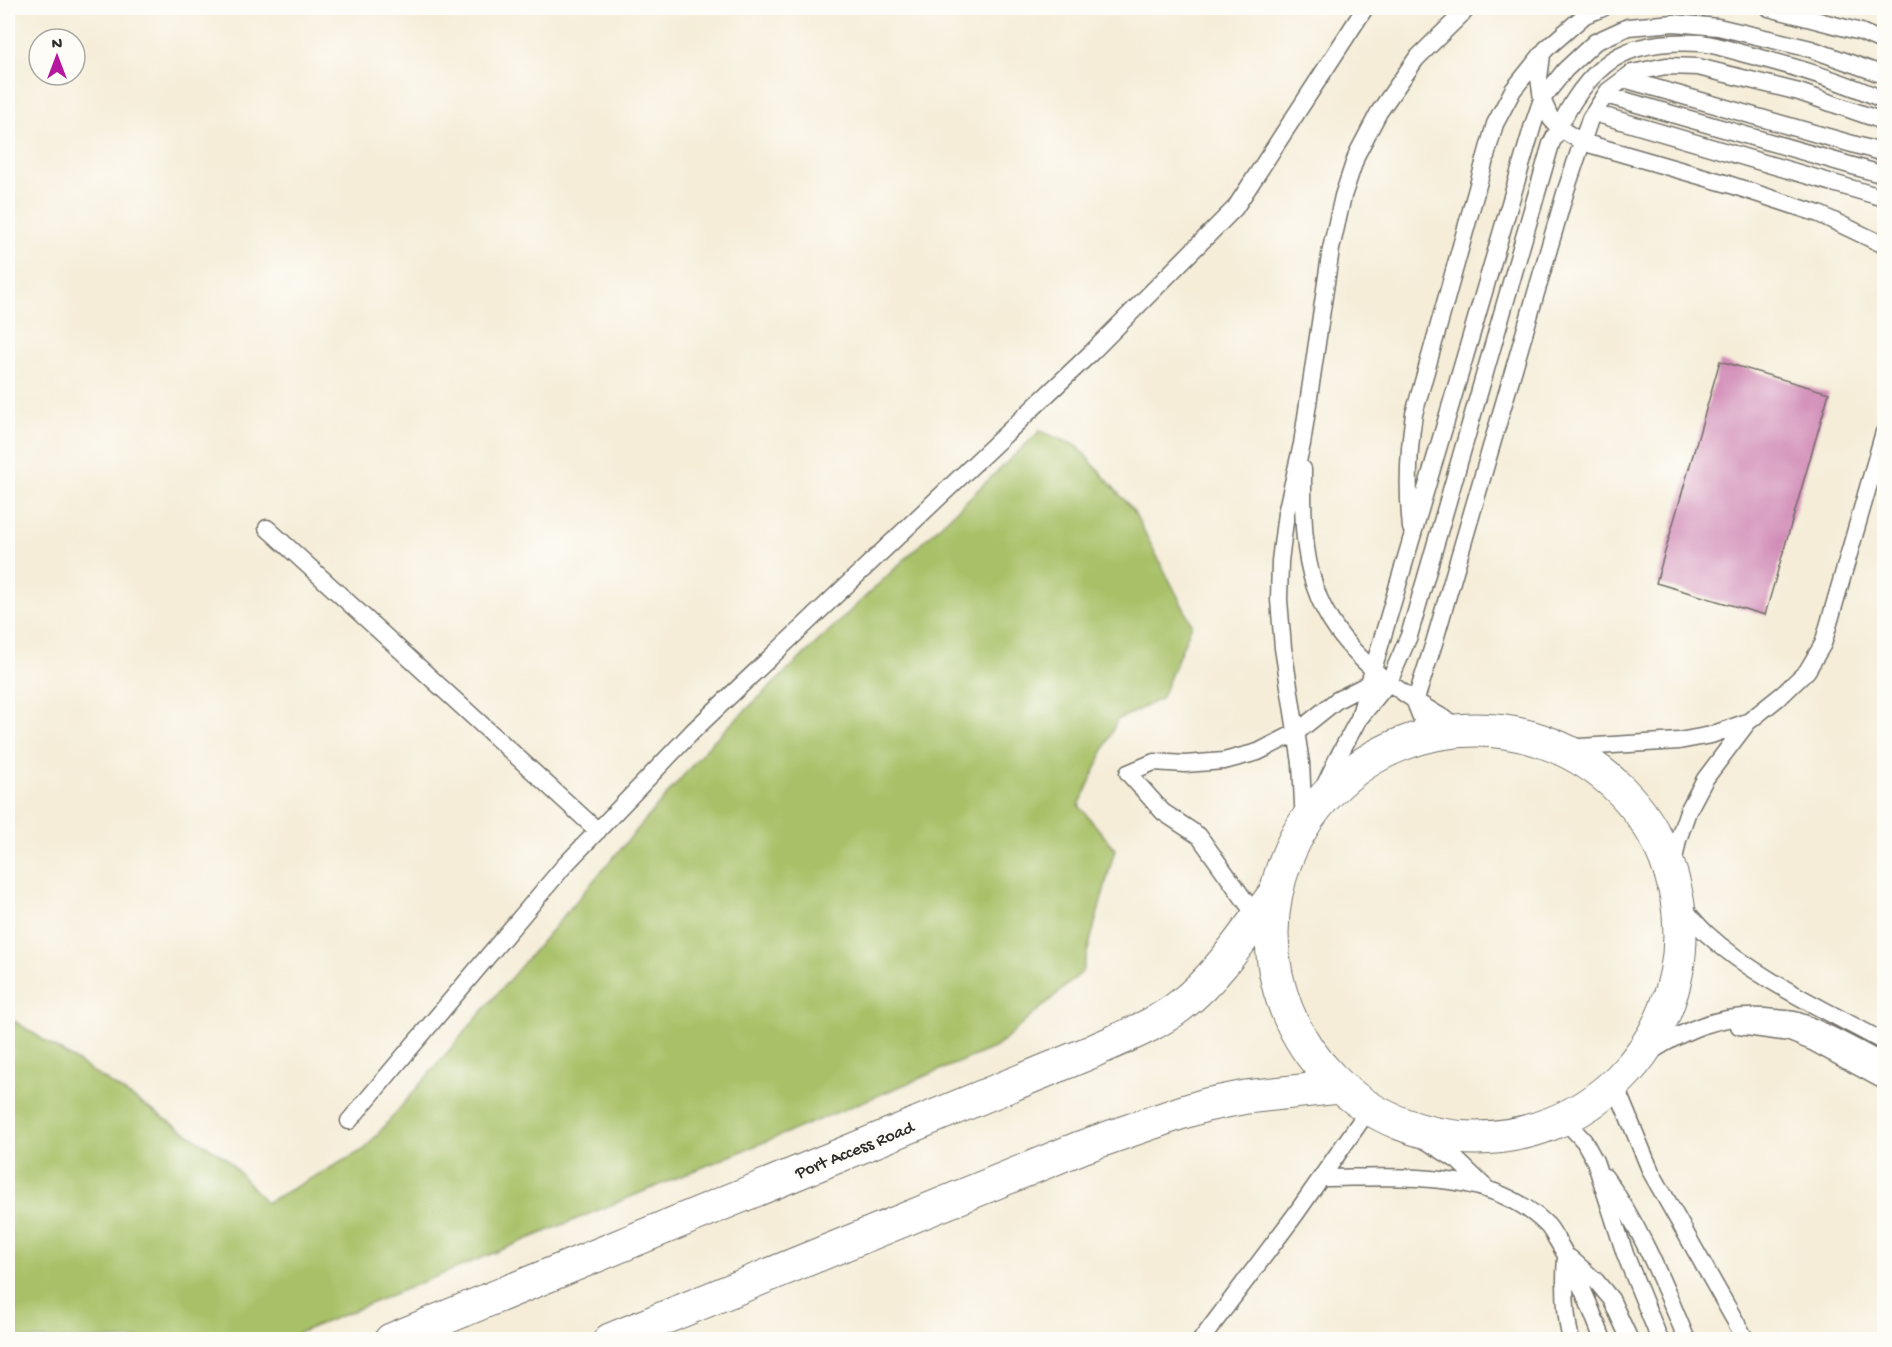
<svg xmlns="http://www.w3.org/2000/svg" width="1892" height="1347" viewBox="0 0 1892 1347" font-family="'Gochi Hand',sans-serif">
  <rect width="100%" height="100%" fill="#fdfcf7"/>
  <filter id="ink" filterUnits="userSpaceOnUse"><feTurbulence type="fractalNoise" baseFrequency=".0167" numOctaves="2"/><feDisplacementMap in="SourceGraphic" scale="12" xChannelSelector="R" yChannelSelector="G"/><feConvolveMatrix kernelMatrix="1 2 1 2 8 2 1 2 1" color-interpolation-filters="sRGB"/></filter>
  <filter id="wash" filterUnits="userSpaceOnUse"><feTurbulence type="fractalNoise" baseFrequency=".008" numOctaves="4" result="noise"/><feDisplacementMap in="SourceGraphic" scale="24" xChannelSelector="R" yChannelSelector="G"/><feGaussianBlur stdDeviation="1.35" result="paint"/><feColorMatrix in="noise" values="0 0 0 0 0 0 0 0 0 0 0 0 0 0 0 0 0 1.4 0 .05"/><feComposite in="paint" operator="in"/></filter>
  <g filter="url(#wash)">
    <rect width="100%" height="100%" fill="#f5edd8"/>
    <path fill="#a8c167" stroke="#6a7649" stroke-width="1.5" d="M1040,431L1077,446L1133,510L1192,624L1161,699L1117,720L1079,806L1115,849L1082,972L996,1047L284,1339H8V1017L226,1158L266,1203L365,1149L711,743Z"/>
    <g id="blocks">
      <path fill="#d28db8" d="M1720,361L1829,393L1765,615L1656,583Z"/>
    </g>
  </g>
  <g filter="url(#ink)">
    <use href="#blocks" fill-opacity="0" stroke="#726f68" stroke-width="1.5"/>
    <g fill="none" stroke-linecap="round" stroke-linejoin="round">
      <defs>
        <path id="lane" d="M1769,8L1861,32L1884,42
          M1542,55L1539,78L1542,99L1551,119L1559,128L1582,142L1728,184L1819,214L1884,245
          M1624,79L1884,153
          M1606,95L1884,175
          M1594,113L1884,198
          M1303,469C1303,508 1302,550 1315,587C1337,655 1403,695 1462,729
          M267,528L598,831
          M1411,528C1407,489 1408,453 1414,414L1495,124L1513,90L1546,49L1585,15L1603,8
          M1360,714L1533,125L1542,99L1565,70L1595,42L1628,27L1674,23L1718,27L1811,49L1884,75
          M1428,735L1415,702L1434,643L1566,190L1590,119L1608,91L1632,73L1666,66L1698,67L1799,92L1877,119L1884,124
          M1563,748L1679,741L1711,735L1747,722
          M1314,808L1338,757L1358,720L1389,682L1409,636L1551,144C1565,114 1579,86 1605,65C1630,44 1669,41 1701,43C1716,45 1731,50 1745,54C1793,66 1840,80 1884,100
          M1304,824L1301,763L1283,648L1279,600L1280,561L1286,513L1302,444L1331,249L1343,196L1357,154L1379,112L1416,59L1468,8
          M1672,870L1678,840L1688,811L1705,779L1748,722L1783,694L1807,671L1823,644L1884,432
          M1679,903C1688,913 1697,925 1707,934C1756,979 1826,1010 1884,1042
          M1273,940L1199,836L1163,812L1128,773L1154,762L1185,764L1224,761L1258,752L1297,732L1337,700L1368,684H1375
          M1739,1026L1790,1033L1812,1042L1884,1081
          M1638,1060C1681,1031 1721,1011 1775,1018C1782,1019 1791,1019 1798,1021C1828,1031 1856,1049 1884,1063
          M1615,1085L1651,1172L1746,1340
          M349,1121L564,866L693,731L1092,352L1235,208L1365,8
          M1396,1122L1458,1161L1487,1189
          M1557,1122L1571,1127L1584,1141L1595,1161L1625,1254L1660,1340
          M1605,1177C1641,1227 1663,1283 1687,1340
          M1321,1178C1395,1178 1489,1167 1547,1225C1551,1229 1554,1235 1557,1240C1576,1271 1590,1306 1603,1340
          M1566,1257C1564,1285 1564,1311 1571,1340
          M1570,1258L1596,1281L1611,1299L1630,1340
          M1201,1340L1295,1215L1369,1109"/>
        <path id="secondary" d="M1272 934a204 204 0 1 1 408 0a204 204 0 1 1-408 0Z"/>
        <path id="highway" d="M391,1340L1091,1052C1121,1038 1155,1026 1181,1005C1218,976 1245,934 1273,896
          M610,1340L1082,1147L1180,1113L1206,1105L1246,1097L1339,1087"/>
      </defs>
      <use href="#lane" stroke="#726f68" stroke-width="19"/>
      <use href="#secondary" stroke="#726f68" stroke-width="35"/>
      <use href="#highway" stroke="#726f68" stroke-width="35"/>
      <use href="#lane" stroke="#fff" stroke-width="16"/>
      <use href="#secondary" stroke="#fff" stroke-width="33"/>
      <use href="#highway" stroke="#fff" stroke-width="33"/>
    </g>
  </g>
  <g text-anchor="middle" stroke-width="6" stroke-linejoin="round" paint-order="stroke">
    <g font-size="18" fill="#2b2b2b" stroke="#fdfcf7">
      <text transform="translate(854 1149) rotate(-22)" y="6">Port Access Road</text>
    </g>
  </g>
  <rect width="1892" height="1347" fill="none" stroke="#fdfcf7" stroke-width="30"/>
  <g transform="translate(57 57)"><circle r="28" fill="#fdfcf7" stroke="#a9a8a5" stroke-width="1.5"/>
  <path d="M0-4.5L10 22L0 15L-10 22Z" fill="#b5179e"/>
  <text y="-9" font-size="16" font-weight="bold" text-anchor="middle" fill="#2b2b2b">N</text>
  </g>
</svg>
